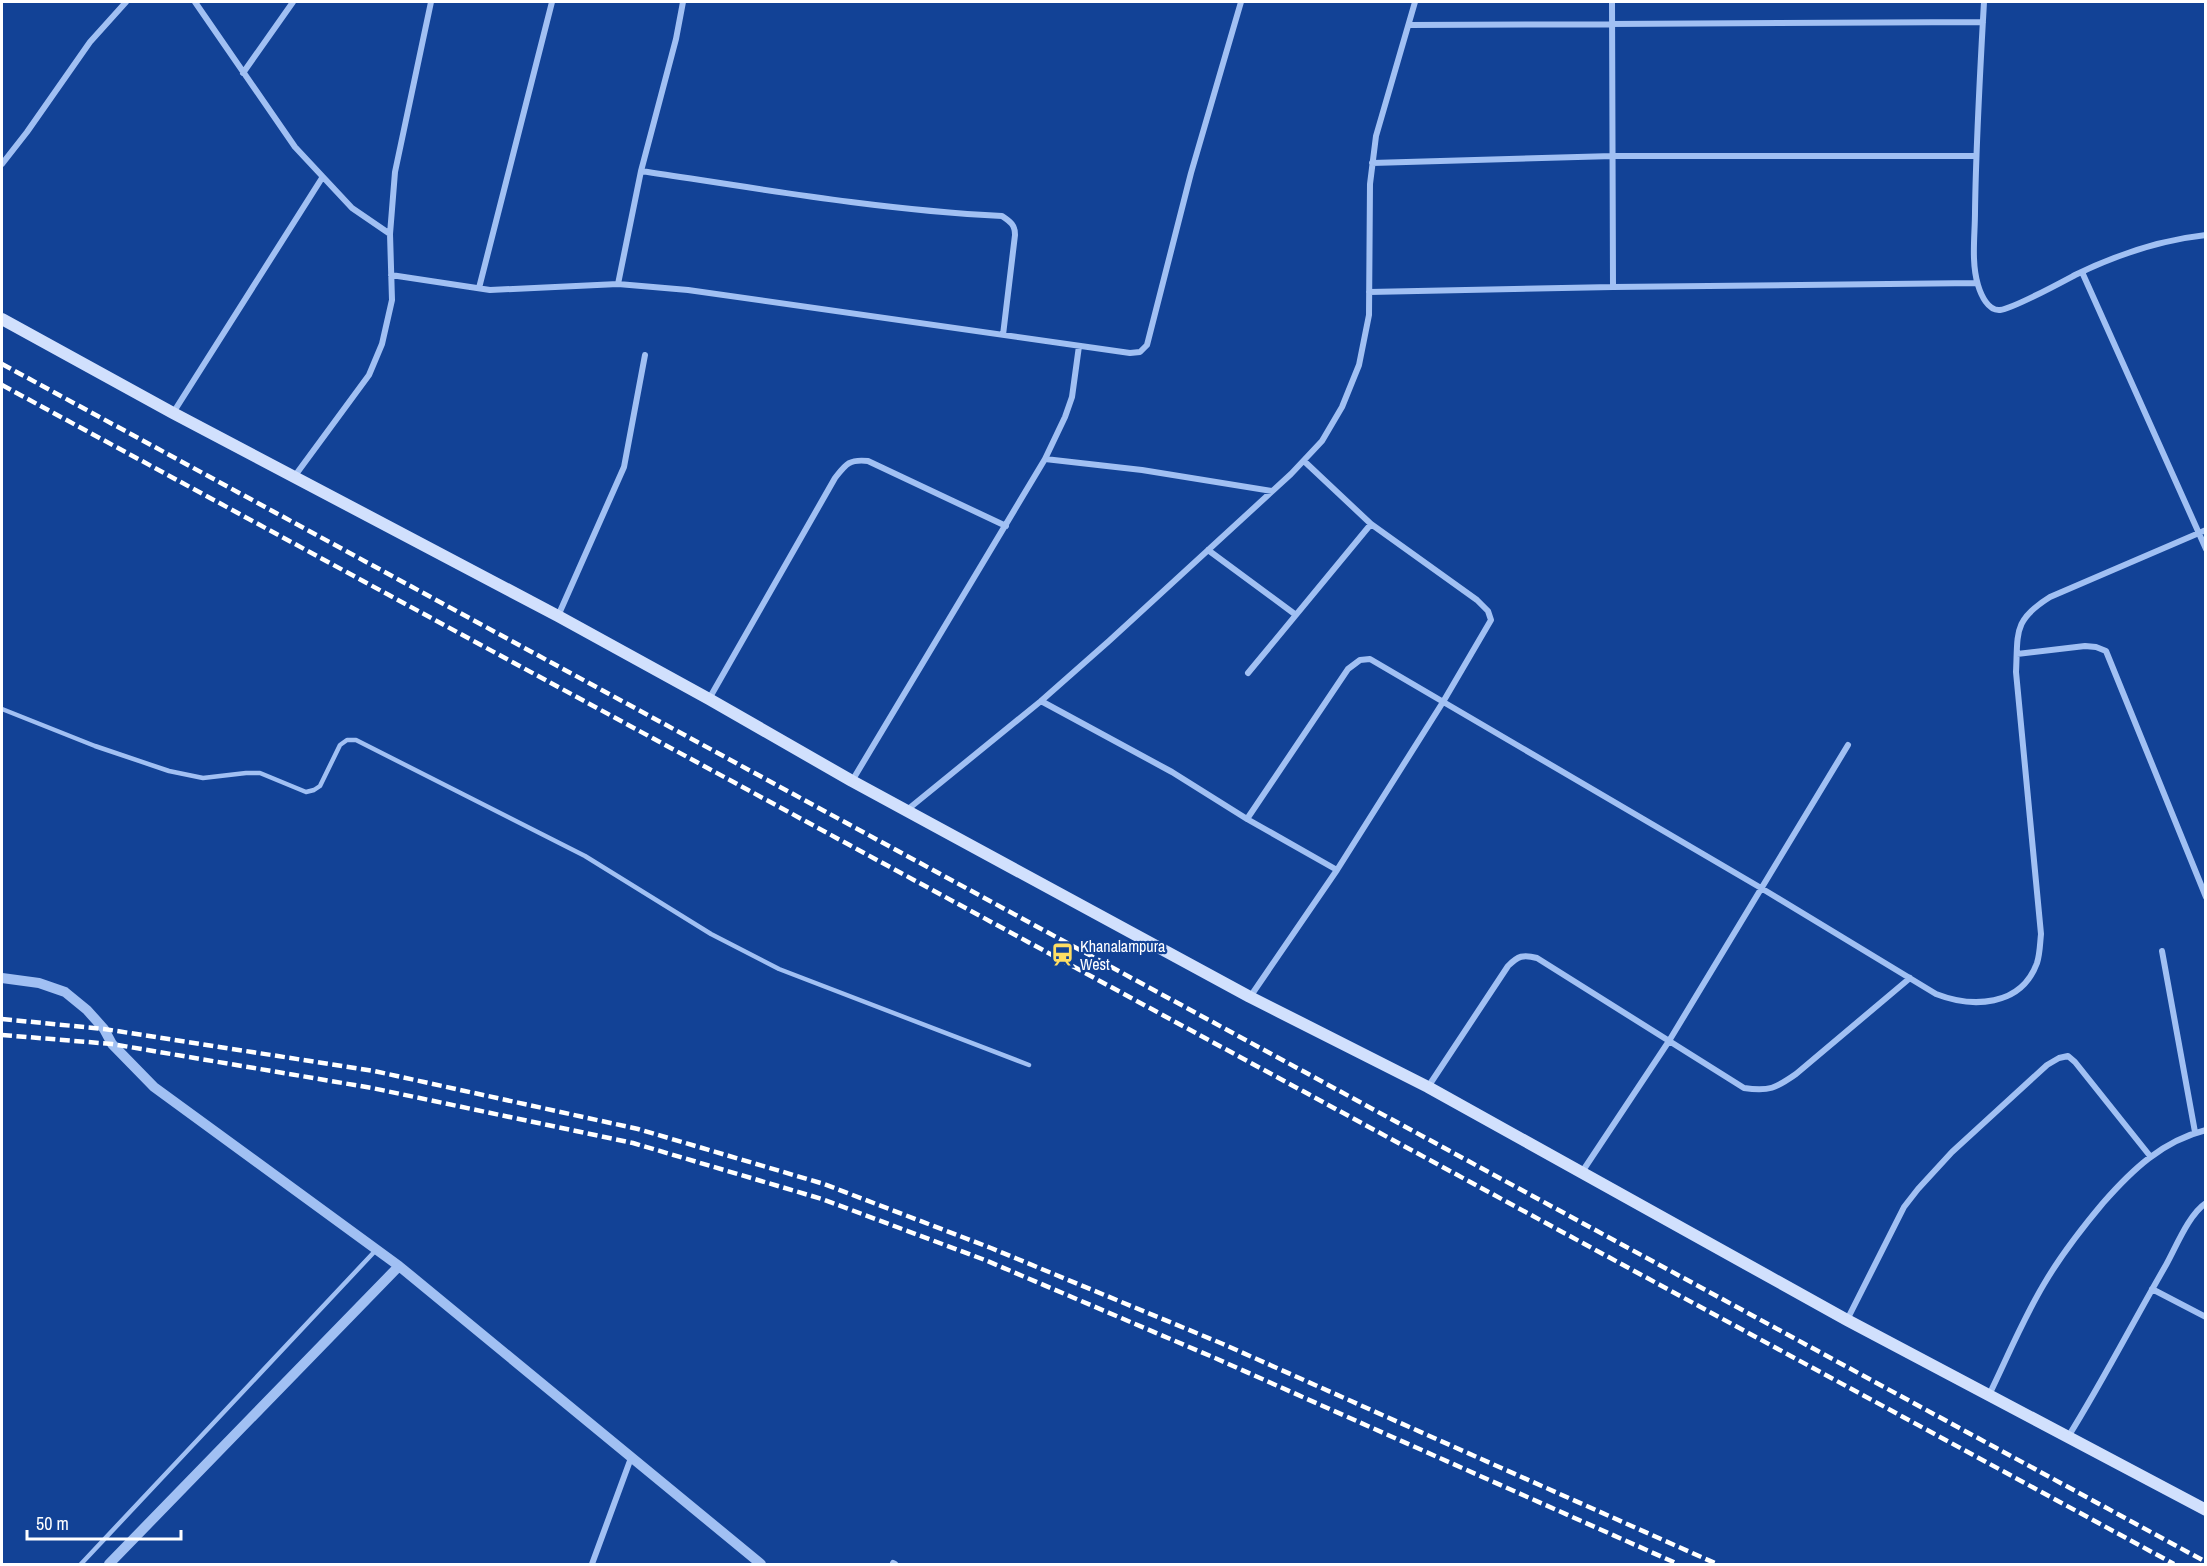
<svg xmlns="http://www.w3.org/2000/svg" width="2207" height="1566" viewBox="0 0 2207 1566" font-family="'Archivo Narrow',sans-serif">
  <rect width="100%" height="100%" fill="#124296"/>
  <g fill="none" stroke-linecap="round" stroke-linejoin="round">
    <path stroke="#a1c0f3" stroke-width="4.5" d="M2,709L95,746L169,771L203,778L246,773H260L306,792L314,790L320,786L340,745L347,740H356L585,856L711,934L779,969L1029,1065
      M81,1564L376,1250"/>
    <path stroke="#a1c0f3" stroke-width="6" d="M195,2L295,147L352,208L390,234L392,300L382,344L369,375L294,477
      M1612,2L1613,287
      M1984,2C1980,72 1976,141 1975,212C1975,235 1971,262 1978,285C1981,295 1988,311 2000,310C2014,308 2060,283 2075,275C2116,255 2160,240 2206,235
      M1409,25L1983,22
      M243,73L293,2
      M1372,163L1613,156H1976
      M2,164L27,132L90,42L126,2
      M641,171C761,189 881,210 1002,216C1011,222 1015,225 1015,235L1003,335
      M390,234L395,172L431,2
      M2082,272L2206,549
      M391,275L490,290L618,284L688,290L1130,353L1140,352L1147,345L1191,173L1241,2
      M618,284L641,171L676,39L683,2
      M479,288L552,2
      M1369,292L1613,287L1977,283
      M173,413L322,178
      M1045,459L1142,470L1272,491
      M1208,550L1296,615
      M558,616L624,467L645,355
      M2017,654L2085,646L2096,647L2106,651L2206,897
      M1248,673L1371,524
      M709,699L835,478C846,464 849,459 868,461L1006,526
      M1041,701L1172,772L1247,819L1337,870
      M852,781L1045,459L1065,417L1072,397L1079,346
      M907,810L1041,701L1109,641L1291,474L1322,441L1342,407L1359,365L1369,315L1370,184L1376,136L1415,2
      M1247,819L1348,669L1360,660L1370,659L1761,888L1936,994C1972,1008 2021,1007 2037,963C2040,954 2040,943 2041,934L2016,672C2018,632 2013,620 2050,597L2206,530
      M2162,951L2195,1132
      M1250,997L1337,870L1443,702L1491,620L1488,611L1477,600L1371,524L1304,461
      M1428,1087L1508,966C1518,956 1523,954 1537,958L1744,1088C1769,1092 1776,1088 1796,1074L1910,978
      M1582,1172L1669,1041L1848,745
      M2152,1289L2206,1317
      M1847,1320L1904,1207L1918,1189L1952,1152L2047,1065L2059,1058L2068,1056L2075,1062L2150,1156
      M1989,1395C2007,1358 2023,1319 2044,1284C2061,1255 2082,1228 2103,1203C2132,1170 2162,1141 2206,1130
      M2068,1437C2103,1381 2133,1322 2166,1265C2176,1247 2189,1214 2206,1203
      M893,1563L895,1564
      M592,1564L631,1458"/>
    <path stroke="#a1c0f3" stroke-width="10" d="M2,978L39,983L65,992L87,1010L104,1029L112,1044L154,1087L399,1266
      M109,1564L399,1266L761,1564"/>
    <path stroke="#d1e0fd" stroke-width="12" d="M2,319L173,413L558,616L709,699L852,781L1250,997L1428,1087L1847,1320L2206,1510"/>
    <path stroke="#fff" stroke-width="4.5" stroke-dasharray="10 4.5" stroke-linecap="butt" d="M2,364L2206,1562
      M2,385L2174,1564
      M2,1019L104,1029L374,1071L638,1129L824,1184L991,1248L1223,1344L1717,1564
      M2,1035L112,1044L372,1088L633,1143L822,1199L985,1260L1215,1358L1678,1564"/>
  </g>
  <defs>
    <symbol id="station-bare" viewBox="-9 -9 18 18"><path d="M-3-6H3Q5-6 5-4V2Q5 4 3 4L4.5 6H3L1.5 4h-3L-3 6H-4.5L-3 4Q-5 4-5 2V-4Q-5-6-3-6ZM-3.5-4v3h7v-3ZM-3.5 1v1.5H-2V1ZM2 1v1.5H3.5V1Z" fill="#ffde63" stroke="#124296" stroke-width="2.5" paint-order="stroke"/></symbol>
  </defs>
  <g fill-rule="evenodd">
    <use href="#station-bare" x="1046" y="938" width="33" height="33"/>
  </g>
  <g text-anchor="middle" stroke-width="4.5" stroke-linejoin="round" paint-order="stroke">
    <g font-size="16" fill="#fff" stroke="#124296" text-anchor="start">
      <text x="1080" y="952">Khanalampura<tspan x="1080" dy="18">West</tspan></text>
    </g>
  </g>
  <rect width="2207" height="1566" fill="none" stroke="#ffffff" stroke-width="6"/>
  <path d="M27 1530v9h154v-9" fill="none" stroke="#ffffff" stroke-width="3"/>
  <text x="36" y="1530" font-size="18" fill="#ffffff" stroke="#124296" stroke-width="4.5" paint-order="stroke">50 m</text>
</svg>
